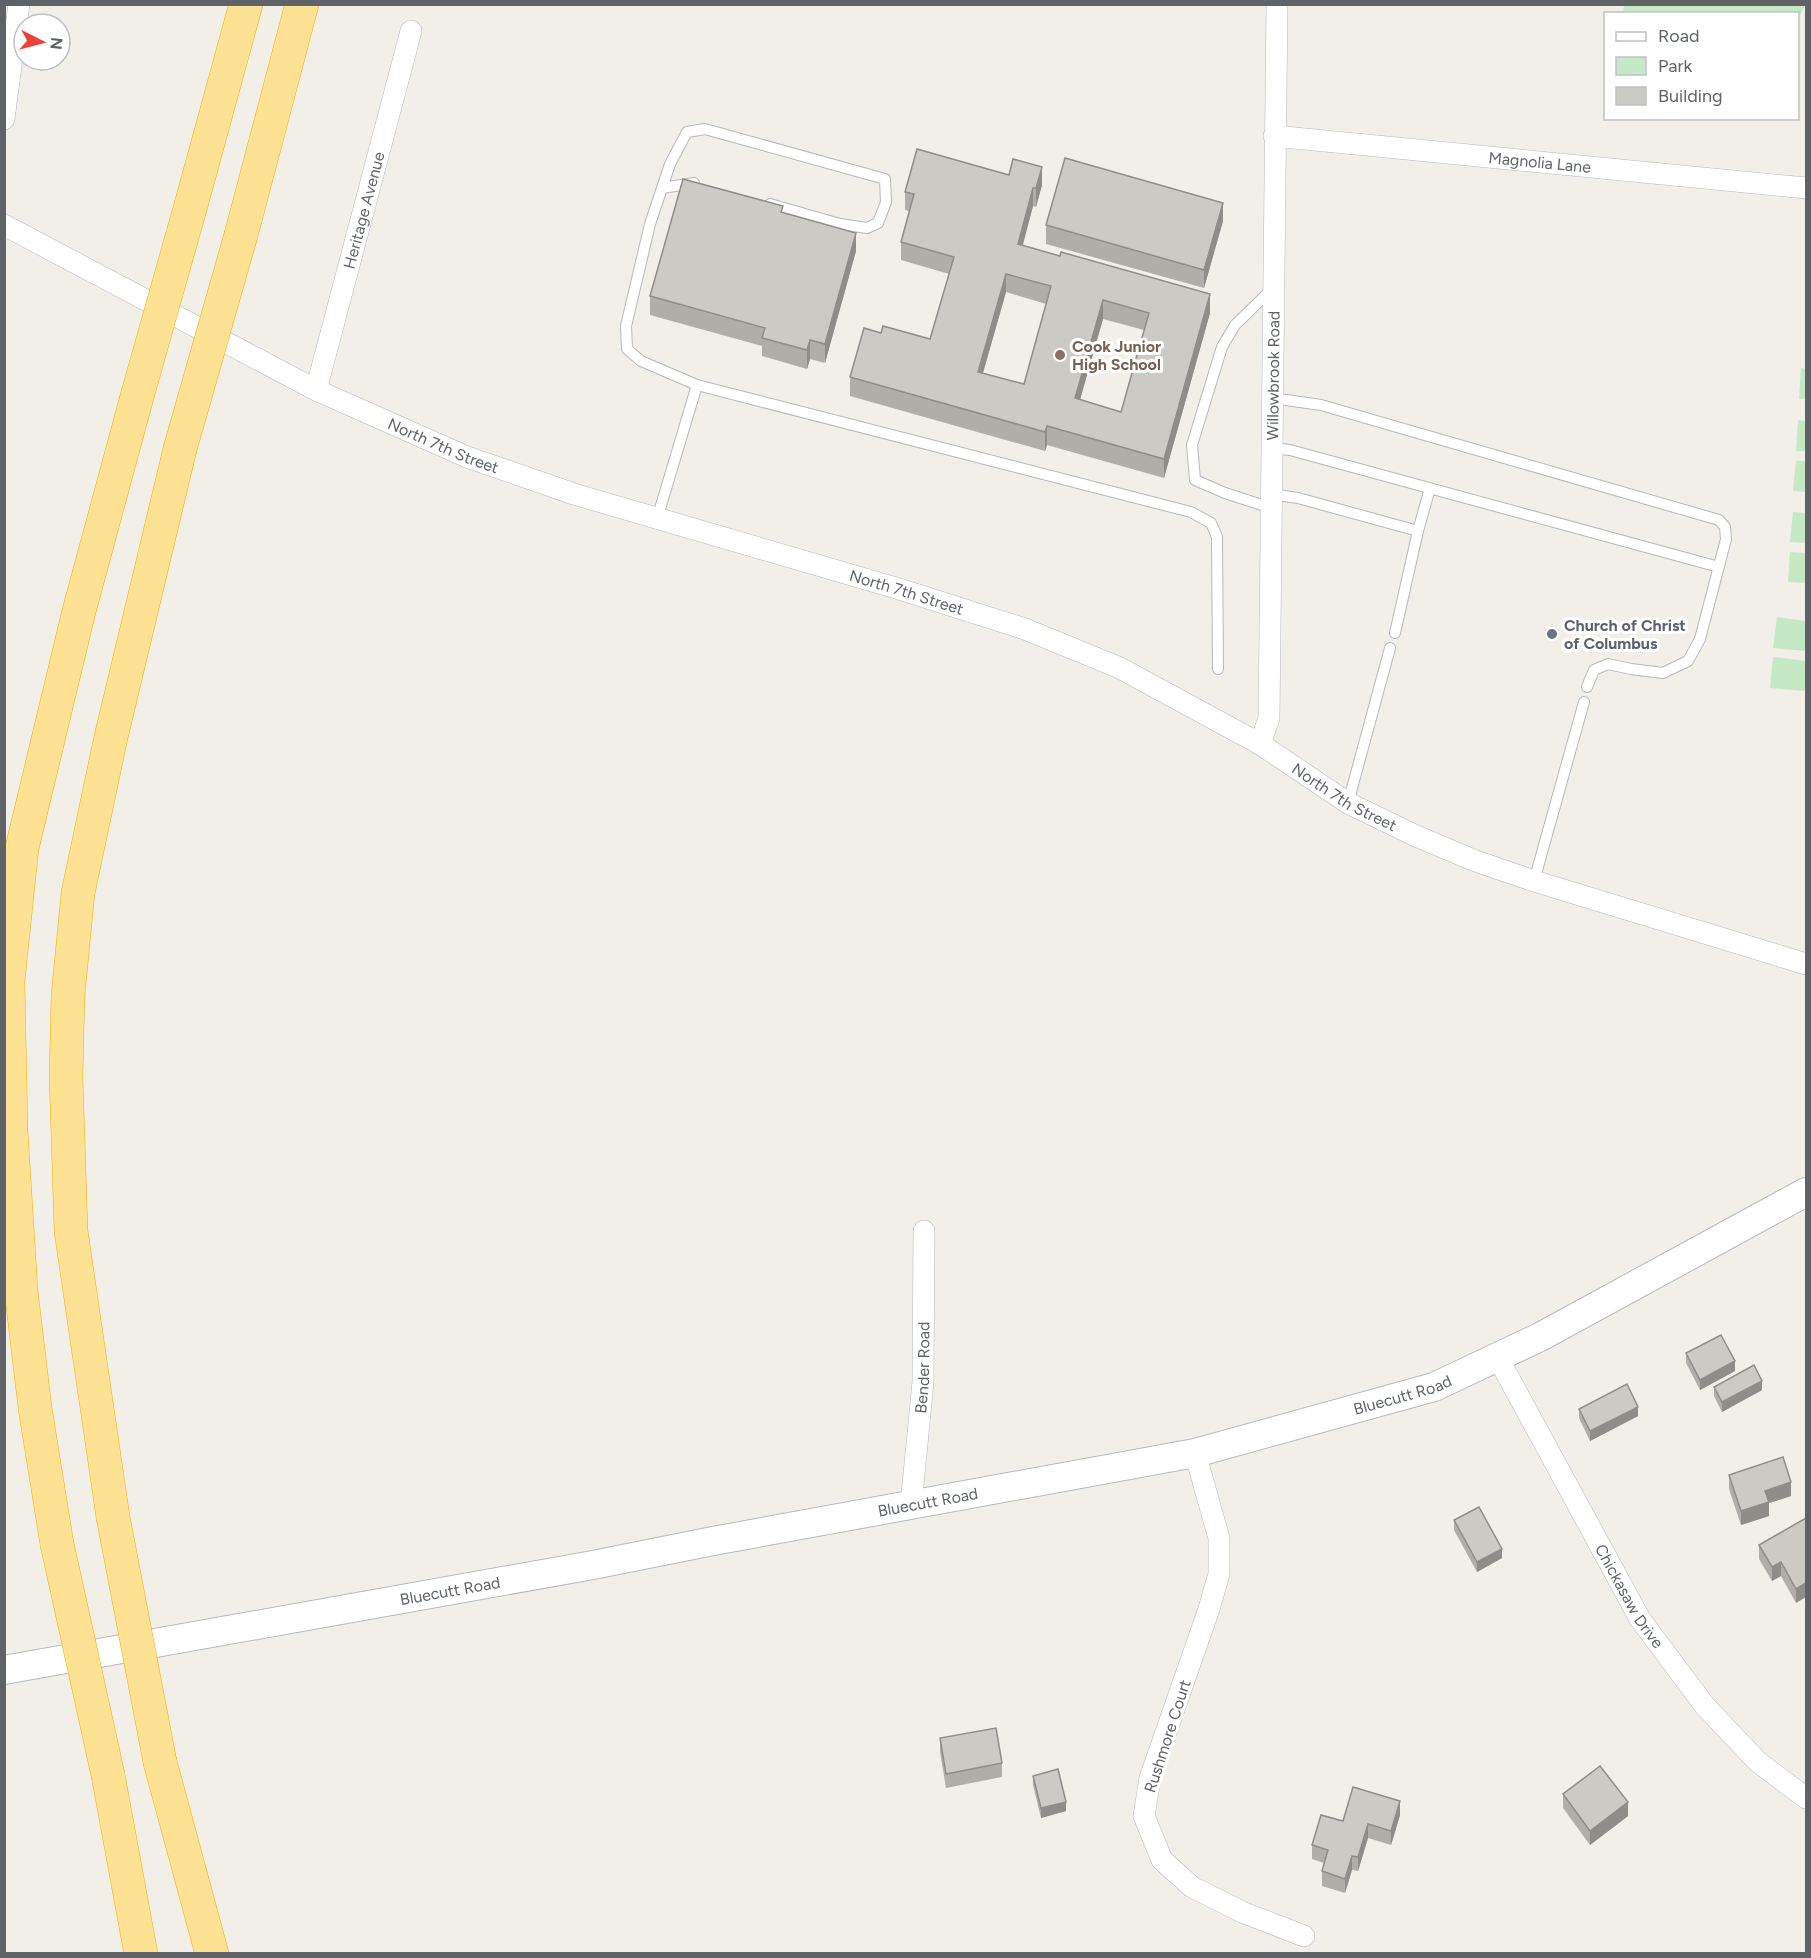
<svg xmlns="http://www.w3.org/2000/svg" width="1811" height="1958" viewBox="0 0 1811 1958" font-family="Figtree,sans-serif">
  <rect width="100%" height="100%" fill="#f1efe8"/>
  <path fill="#c5e8c5" d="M1624,5V4L1805,5L1798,20V14L1623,13Z
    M1801,368L1806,369V399H1799Z
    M1798,420L1806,421V451H1796Z
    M1796,461H1806V492L1793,491Z
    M1793,512L1806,513V543L1790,542Z
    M1790,552L1806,553V583L1788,582Z
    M1777,617L1806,621V651L1773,648Z
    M1773,657L1806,661V691L1770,688Z"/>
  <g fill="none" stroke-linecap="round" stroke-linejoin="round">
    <defs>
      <path id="lane" d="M662,188L694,183
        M770,204L840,224L867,228L878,223L886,202L885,179L705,129L687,132L670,164L650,224L626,326L627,349L641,361L697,385L1191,512L1211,523L1217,537L1218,669
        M1272,398L1321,405L1719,520L1725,527L1726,539L1700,639L1688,661L1663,673L1631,669L1608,664L1594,670L1587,687
        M1272,448L1290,450L1719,567
        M1271,494L1298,498L1418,531L1430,488
        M1271,508L1225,493L1195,480L1192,445L1222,347L1235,325L1273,288
        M657,519L697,385
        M1395,633L1418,531
        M1348,803L1390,648
        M1534,881L1584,702"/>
      <g id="street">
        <path d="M4,119L19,4"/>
        <path id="s1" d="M1274,136L1806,188"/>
        <path id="s2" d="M4,225L316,390L467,457L574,494L896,588L1025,629L1120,668L1260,744L1348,803L1414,835L1473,860L1534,881L1806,964"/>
        <path id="s3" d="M316,390L411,31"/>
        <path id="s4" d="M1260,744L1269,718L1277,4"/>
        <path id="s5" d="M1498,1358L1640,1619L1705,1706L1758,1762L1806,1798"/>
        <path d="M1195,1453L1219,1538V1574L1209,1609L1150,1778L1144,1816L1162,1860L1192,1887L1242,1912L1304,1936"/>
        <path id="s6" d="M911,1505L923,1382L924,1231"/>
      </g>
      <g id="secondary">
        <path id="s7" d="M4,1670L593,1565L713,1541L1195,1453L1434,1387L1540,1337L1806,1192"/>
      </g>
      <path id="highway" d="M191,205L246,4
        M241,235L302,4
        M113,1517L71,1231L66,1076L68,995L78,893L111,737L180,449
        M57,1544L35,1408L21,1290L11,1130L8,981L22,848L79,611L138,393
        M160,1762L212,1954
        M108,1775L141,1954"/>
    </defs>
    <use href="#lane" stroke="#b5b8bc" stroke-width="12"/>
    <use href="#street" stroke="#b5b8bc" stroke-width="22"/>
    <use href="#secondary" stroke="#b6babf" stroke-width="30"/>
    <use href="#highway" stroke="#f9ab00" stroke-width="34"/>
    <use href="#lane" stroke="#fff" stroke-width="10"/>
    <use href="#street" stroke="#fff" stroke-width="21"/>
    <use href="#secondary" stroke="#fff" stroke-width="28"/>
    <use href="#highway" stroke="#fde293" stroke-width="33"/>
    <defs>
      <path id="highway-bridge" d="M138,393L191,205
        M180,449L241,235
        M113,1517L160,1762
        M57,1544L108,1775"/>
    </defs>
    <use href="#highway-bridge" stroke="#f9ab00" stroke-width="34" stroke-linecap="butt"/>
    <use href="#highway-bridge" stroke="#fde293" stroke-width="33"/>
  </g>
  <path fill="#afaea9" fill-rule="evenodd" d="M1009,175L1042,185L1036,207L1033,206L1023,245L1210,313L1164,478L1047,445L1045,451L850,396V377L881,333L930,339L949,274L901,260V242L909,211L905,210V192ZM1006,292L1046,304L1024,384L983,373ZM1103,319L1144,330L1121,412L1080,400Z
    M783,213L856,251L825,363L810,359L807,369L762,356V346L650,315V296Z
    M1223,221L1204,288L1046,244V225Z
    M1686,1353L1735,1371L1700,1390L1686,1363Z
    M1714,1387L1762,1390L1722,1412L1714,1396Z
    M1579,1409L1638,1416L1590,1441L1579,1418Z
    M1729,1475L1791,1496L1769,1503V1516L1741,1525L1729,1489Z
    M1806,1518L1796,1603L1781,1576L1772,1581L1759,1559V1545Z
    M1454,1520L1502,1558L1477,1572L1454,1530Z
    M940,1738L1002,1763V1777L946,1788L940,1752Z
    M1033,1776L1066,1811L1041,1818L1033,1785Z
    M1563,1794L1628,1816L1590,1845L1563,1808Z
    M1400,1815L1391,1845L1368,1838L1358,1871L1352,1870L1345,1893L1322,1886V1871L1324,1863L1312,1859V1845L1343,1821Z"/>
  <path fill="#8f8d8a" d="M1042,167V185L1036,207V188Z
    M1033,188V206L1018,262V244Z
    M1223,203V221L1204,288V270Z
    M856,233V251L825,363V344Z
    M1006,274V292L978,390V372Z
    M1210,294V313L1164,478V459Z
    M1103,300V319L1075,417V398Z
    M810,340V359L807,369V350Z
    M1047,426V445L1045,451V432Z
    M1735,1361V1371L1700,1390V1380Z
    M1762,1381V1390L1722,1412V1402Z
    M1638,1407V1416L1590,1441V1431Z
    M1791,1482V1496L1769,1503V1516L1741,1525V1511L1765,1491Z
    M1502,1549V1558L1477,1572V1562Z
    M1781,1562V1576L1772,1581V1567Z
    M1806,1583V1597L1796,1603V1589Z
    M1400,1801V1815L1391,1845V1831Z
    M1066,1802V1811L1041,1818V1808Z
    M1628,1802V1816L1590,1845V1831Z
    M1368,1824V1838L1358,1871V1857Z
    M1352,1856V1870L1345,1893V1879Z"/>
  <path fill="#cccac5" stroke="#8f8d8a" stroke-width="1.5" fill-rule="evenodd" d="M917,149L1009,175L1013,159L1042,167L1036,188H1033L1018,244L1060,256L1061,252L1210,294L1164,459L1047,426L1045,432L850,377L864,328L881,333L883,326L930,339L954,257L901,242L914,194L905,192ZM1006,274L1051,286L1024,384L978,372ZM1103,300L1149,313L1121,412L1075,398Z
    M1065,158L1223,203L1204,270L1046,225Z
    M683,179L783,206L781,212L856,233L825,344L810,340L807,350L762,338L765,328L650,296Z
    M1721,1335L1735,1361L1700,1380L1686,1353Z
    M1754,1365L1762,1381L1722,1402L1714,1387Z
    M1627,1384L1638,1407L1590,1431L1579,1409Z
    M1783,1457L1791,1482L1765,1491L1769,1502L1741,1511L1729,1475Z
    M1479,1507L1502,1549L1477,1562L1454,1520Z
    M1806,1518V1583L1796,1589L1781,1562L1772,1567L1759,1545Z
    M996,1728L1002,1763L946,1774L940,1738Z
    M1600,1766L1628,1802L1590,1831L1563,1794Z
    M1058,1769L1066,1802L1041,1808L1033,1776Z
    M1353,1787L1400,1801L1391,1831L1368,1824L1358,1857L1352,1856L1345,1879L1322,1871L1328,1850L1312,1845L1321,1815L1343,1821Z"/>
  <circle fill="#8d6e63" stroke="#fff" stroke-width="2" cx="1060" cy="355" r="6"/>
  <circle fill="#6b7280" stroke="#fff" stroke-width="2" cx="1552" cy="634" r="6"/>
  <g text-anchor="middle" stroke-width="6" stroke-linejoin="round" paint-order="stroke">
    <g font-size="16" fill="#5f6368" stroke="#fff">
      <text dy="6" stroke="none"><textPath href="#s1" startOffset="267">Magnolia Lane</textPath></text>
      <text dy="6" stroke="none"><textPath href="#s3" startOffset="186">Heritage Avenue</textPath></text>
      <text dy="6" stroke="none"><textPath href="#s4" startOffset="370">Willowbrook Road</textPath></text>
      <text dy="6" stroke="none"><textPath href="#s2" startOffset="492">North 7th Street</textPath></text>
      <text dy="6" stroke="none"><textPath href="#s2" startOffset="978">North 7th Street</textPath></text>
      <text dy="6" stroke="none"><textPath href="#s2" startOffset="1464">North 7th Street</textPath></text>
      <text dy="6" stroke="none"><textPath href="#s6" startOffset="138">Bender Road</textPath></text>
      <text dy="6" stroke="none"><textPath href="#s7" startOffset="1426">Bluecutt Road</textPath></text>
      <text dy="6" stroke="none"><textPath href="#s7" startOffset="939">Bluecutt Road</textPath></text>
      <text dy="6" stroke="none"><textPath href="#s7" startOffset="453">Bluecutt Road</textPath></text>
      <text dy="6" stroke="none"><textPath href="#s5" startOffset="272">Chickasaw Drive</textPath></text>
      <text transform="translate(1167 1736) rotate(-72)" y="6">Rushmore Court</text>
    </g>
    <g font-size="16" font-weight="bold" fill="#785e54" stroke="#fff" text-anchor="start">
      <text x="1072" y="352">Cook Junior<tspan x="1072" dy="18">High School</tspan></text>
    </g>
    <g font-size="16" font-weight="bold" fill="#5b616d" stroke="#fff" text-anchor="start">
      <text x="1564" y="631">Church of Christ<tspan x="1564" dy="18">of Columbus</tspan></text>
    </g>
  </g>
  <rect width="1811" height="1958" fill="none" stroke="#5f6368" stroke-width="12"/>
  <rect x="1604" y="12" width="195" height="108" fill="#ffffff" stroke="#bfc1c3" stroke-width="1.5"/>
  <rect x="1616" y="32" width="30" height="9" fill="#ffffff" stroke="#bfc1c3" stroke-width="1.5"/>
  <text x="1658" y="42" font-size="18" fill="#5f6368">Road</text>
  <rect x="1616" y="57" width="30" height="18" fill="#c5e8c5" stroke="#bfc1c3" stroke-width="1.5"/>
  <text x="1658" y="72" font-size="18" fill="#5f6368">Park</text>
  <rect x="1616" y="87" width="30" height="18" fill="#cccac5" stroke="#bfc1c3" stroke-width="1.5"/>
  <text x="1658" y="102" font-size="18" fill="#5f6368">Building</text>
  <g transform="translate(42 42) rotate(96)"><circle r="28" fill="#ffffff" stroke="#bfc1c3" stroke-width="1.5"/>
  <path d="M0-4.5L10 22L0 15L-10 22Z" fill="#ea4335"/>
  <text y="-9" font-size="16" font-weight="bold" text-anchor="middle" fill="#5f6368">N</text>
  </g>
</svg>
